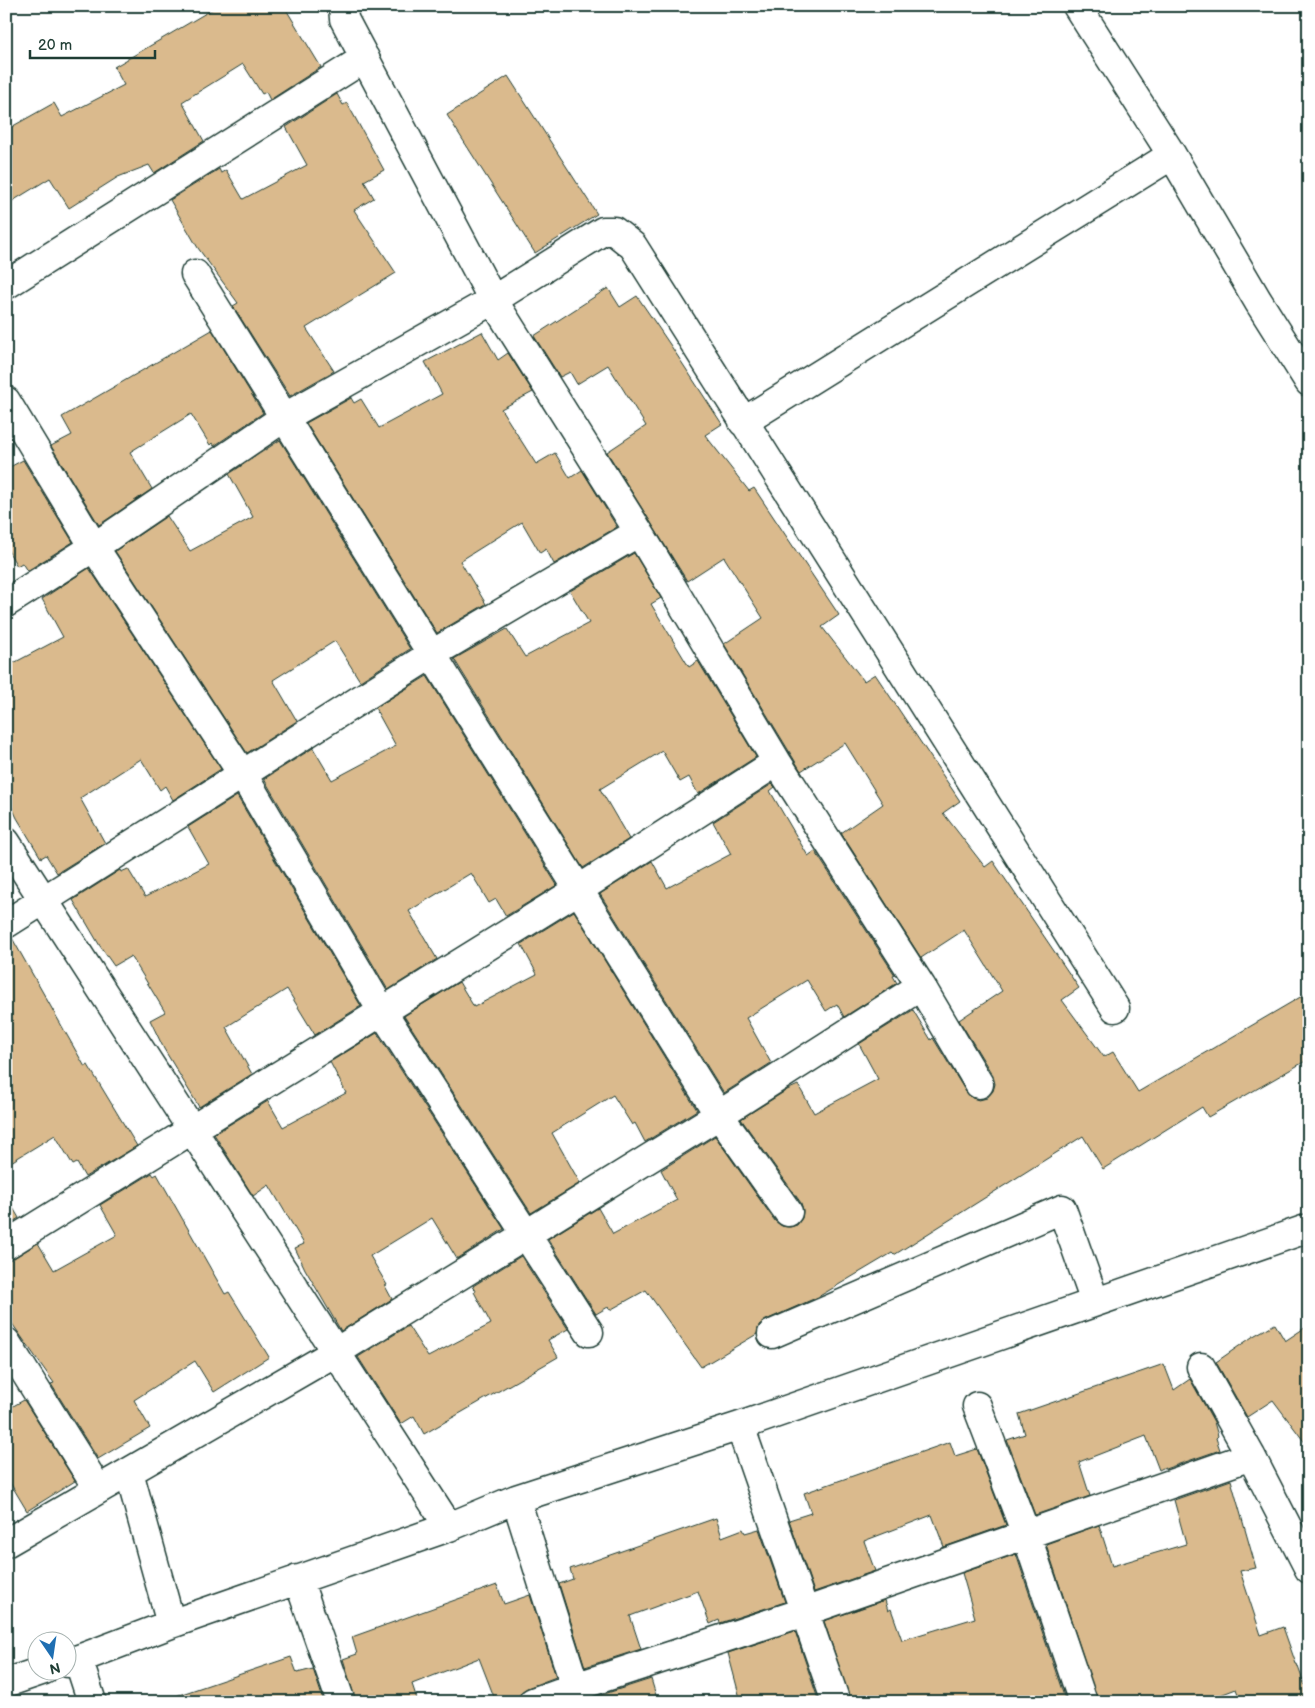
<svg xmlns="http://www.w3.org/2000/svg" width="1315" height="1708" viewBox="0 0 1315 1708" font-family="'Balsamiq Sans',sans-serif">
  <rect width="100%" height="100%" fill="#fff"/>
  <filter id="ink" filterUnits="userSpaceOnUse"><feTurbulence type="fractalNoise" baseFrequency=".02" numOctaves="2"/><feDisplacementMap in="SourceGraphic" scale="10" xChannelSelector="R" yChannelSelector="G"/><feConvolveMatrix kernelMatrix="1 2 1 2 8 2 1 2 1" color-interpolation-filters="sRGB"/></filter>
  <g filter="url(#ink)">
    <path fill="#daba8d" stroke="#1f3d34" d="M218,6H284L321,67L270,100L266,92L262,94L243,64L182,102L204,141L154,173L149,165L118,177L69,208L50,178L6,205V130L54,103L62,117L124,85L114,67Z
      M508,76L597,214L535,253L447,115Z
      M337,94L343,105L347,103L384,170L364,181L374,198L354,210L396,273L306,328L334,371L290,396L233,306L238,303L198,248L170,200L219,169L221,173L226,170L243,199L307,165L286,127Z
      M608,288L620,307L637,296L671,346L722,424L705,435L749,491L754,488L839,615L822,627L864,681L875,674L960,801L943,813L985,867L993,861L1079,988L1062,1000L1104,1057L1113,1052L1138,1092L1309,992V1059L1208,1117L1202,1107L1103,1169L1083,1136L894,1255L892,1253L818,1297L766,1320L759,1325L757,1334L701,1367L646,1290L610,1310L608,1307L596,1314L548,1239L598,1208L613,1234L677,1200L661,1170L715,1136L775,1221L782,1226L790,1227L797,1225L802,1218L803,1210L801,1203L741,1119L787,1090L798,1085L814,1113L878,1079L859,1044L913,1010L931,1040L933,1038L966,1092L972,1098L979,1100L987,1098L993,1091L995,1084L993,1076L959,1020L1002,991L964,930L921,958L841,833L883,804L845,743L801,771L724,644L763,618L724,557L687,581L607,452L646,426L608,365L577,384L570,372L560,377L534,336Z
      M212,330L263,413L214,446L212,443L210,445L191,414L130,452L152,489L99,525L51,446L72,435L62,417Z
      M482,332L498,360L508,353L533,392L501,409L536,464L555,453L570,478L582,470L617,527L554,564L546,549L540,553L522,522L460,561L486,604L437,633L306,423L351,398L354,403L361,399L379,428L442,394L425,362Z
      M280,440L410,649L360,681L335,641L273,680L297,721L247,753L115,551L167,516L190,551L253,517L229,474Z
      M23,460L73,542L27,571L22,563L17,566L6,547V469Z
      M634,553L661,598L651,604L689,667L698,661L756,757L698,794L689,777L680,782L662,751L600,789L629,839L583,868L454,659L507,629L525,657L589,623L570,591Z
      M89,568L221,769L173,800L165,786L160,790L141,759L80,798L105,843L57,873L46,855L41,858L17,818L6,795V667L63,637L42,599Z
      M427,676L557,885L506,916L496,899L489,903L471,873L409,911L437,959L388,990L264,779L313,748L332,780L396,746L375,708Z
      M772,784L775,787L770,791L808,856L815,851L895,975L893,976L897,983L844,1017L837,1004L826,1011L807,980L746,1018L771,1063L724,1093L600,894L652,861L667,888L731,854L713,822Z
      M237,796L361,1006L315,1035L287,989L226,1027L252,1074L199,1107L164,1049L150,1020L165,1012L131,956L114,966L100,946L73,900L120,870L121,872L128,869L145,897L209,864L188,827Z
      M574,911L697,1110L645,1142L635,1123L632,1125L613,1095L552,1133L580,1183L531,1213L404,1016L459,982L474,1007L537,974L521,944Z
      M12,938L85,1067L88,1065L137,1146L85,1177L77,1163L73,1165L55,1135L6,1165V940Z
      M377,1033L504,1229L457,1259L432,1218L370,1256L387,1285L385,1286L392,1299L341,1331L305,1269L295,1248L304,1244L269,1185L253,1196L214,1134L268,1101L283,1127L346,1093L330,1062Z
      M152,1173L154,1176L157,1174L225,1294L229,1292L269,1357L214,1392L195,1361L134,1400L150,1428L98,1459L51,1384L54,1383L6,1315V1261L14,1258L38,1243L54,1270L117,1235L100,1205Z
      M6,1196L19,1218L6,1226Z
      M521,1256L568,1329L548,1340L558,1357L424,1434L414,1416L401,1424L358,1357L408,1326L428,1357L491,1324L474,1292L476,1291L473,1286Z
      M1275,1324L1285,1341L1309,1325V1448L1273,1400L1247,1417L1216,1362L1255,1335Z
      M1164,1364L1174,1390L1190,1379L1214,1422L1218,1436L1216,1438L1220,1450L1165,1469V1467L1159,1470L1146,1436L1079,1462L1090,1496L1035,1515L1007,1440L1025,1434L1019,1414Z
      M24,1400L75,1481L27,1511L6,1476V1410Z
      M950,1442L955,1456L977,1449L1006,1525L944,1547L932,1515L864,1541L875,1571L814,1592L789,1520L811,1513L804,1493Z
      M1231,1480L1256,1568L1240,1571L1261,1635L1283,1627L1296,1664H1297L1309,1697V1702H1241L1236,1689L1202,1702H1098L1046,1544L1099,1525L1112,1566L1186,1544L1174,1500Z
      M716,1518L722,1537L743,1529L745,1533L759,1529L785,1602L720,1623L719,1620L710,1624L698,1591L630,1616L641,1649L585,1667L559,1584L573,1579L570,1569Z
      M1016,1554L1066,1702H851L824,1621L885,1600L888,1611L891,1609L902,1640L975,1618L962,1573Z
      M497,1585L504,1604L530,1595L556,1677L527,1688L521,1692L518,1702H496L479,1658L412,1684L418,1702H356L343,1659L357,1654L352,1637Z
      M795,1631L819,1702H741L728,1653Z
      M291,1657L297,1673L313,1669L324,1702H177L176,1696Z
      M651,1679L658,1702H595V1697Z"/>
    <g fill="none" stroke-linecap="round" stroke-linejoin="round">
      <defs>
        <path id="minor" d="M343,6L344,19L493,300L639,532L777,762L921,986L979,1084
          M1077,6L1172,155L1258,301L1309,382
          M195,274L719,1115L788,1212
          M6,285L365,58
          M6,401L94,547L243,775L382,1011L589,1332
          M743,422L1172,155
          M6,603L94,547L285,417L493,300L603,231H614L633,246L1115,1008
          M6,842L449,1527
          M6,924L432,654L639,532
          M6,1245L578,890L777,762
          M772,1334L1062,1209L1095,1302
          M6,1342L98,1489
          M1201,1367L1251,1456L1309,1569
          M977,1406L1026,1534L1083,1702
          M740,1426L836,1702
          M129,1472L171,1624
          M516,1499L580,1702
          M6,1543L336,1352L719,1115L921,986
          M298,1579L341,1702
          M78,1659L92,1702
          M68,1663L171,1624L449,1527L516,1499L740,1426L1309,1228
          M6,1683L44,1670
          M533,1702L575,1687L804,1612L1251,1456"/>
      </defs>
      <use href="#minor" stroke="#1f3d34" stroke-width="31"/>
      <use href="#minor" stroke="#fff" stroke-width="28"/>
    </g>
  </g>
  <rect width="1315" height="1708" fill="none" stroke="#fff" stroke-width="25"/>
  <rect x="12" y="12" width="1290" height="1683" fill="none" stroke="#1f3d34" stroke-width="2" filter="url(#ink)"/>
  <g transform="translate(52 1656) rotate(167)"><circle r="24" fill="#ffffff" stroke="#a5b1ae"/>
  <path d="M0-4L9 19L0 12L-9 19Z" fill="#1f6fb2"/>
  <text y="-8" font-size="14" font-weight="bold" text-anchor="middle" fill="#1f3d34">N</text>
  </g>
  <path d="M30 50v8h125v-8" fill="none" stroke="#1f3d34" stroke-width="2.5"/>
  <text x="38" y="50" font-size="15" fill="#1f3d34" stroke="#ffffff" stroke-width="4" paint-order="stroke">20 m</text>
</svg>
